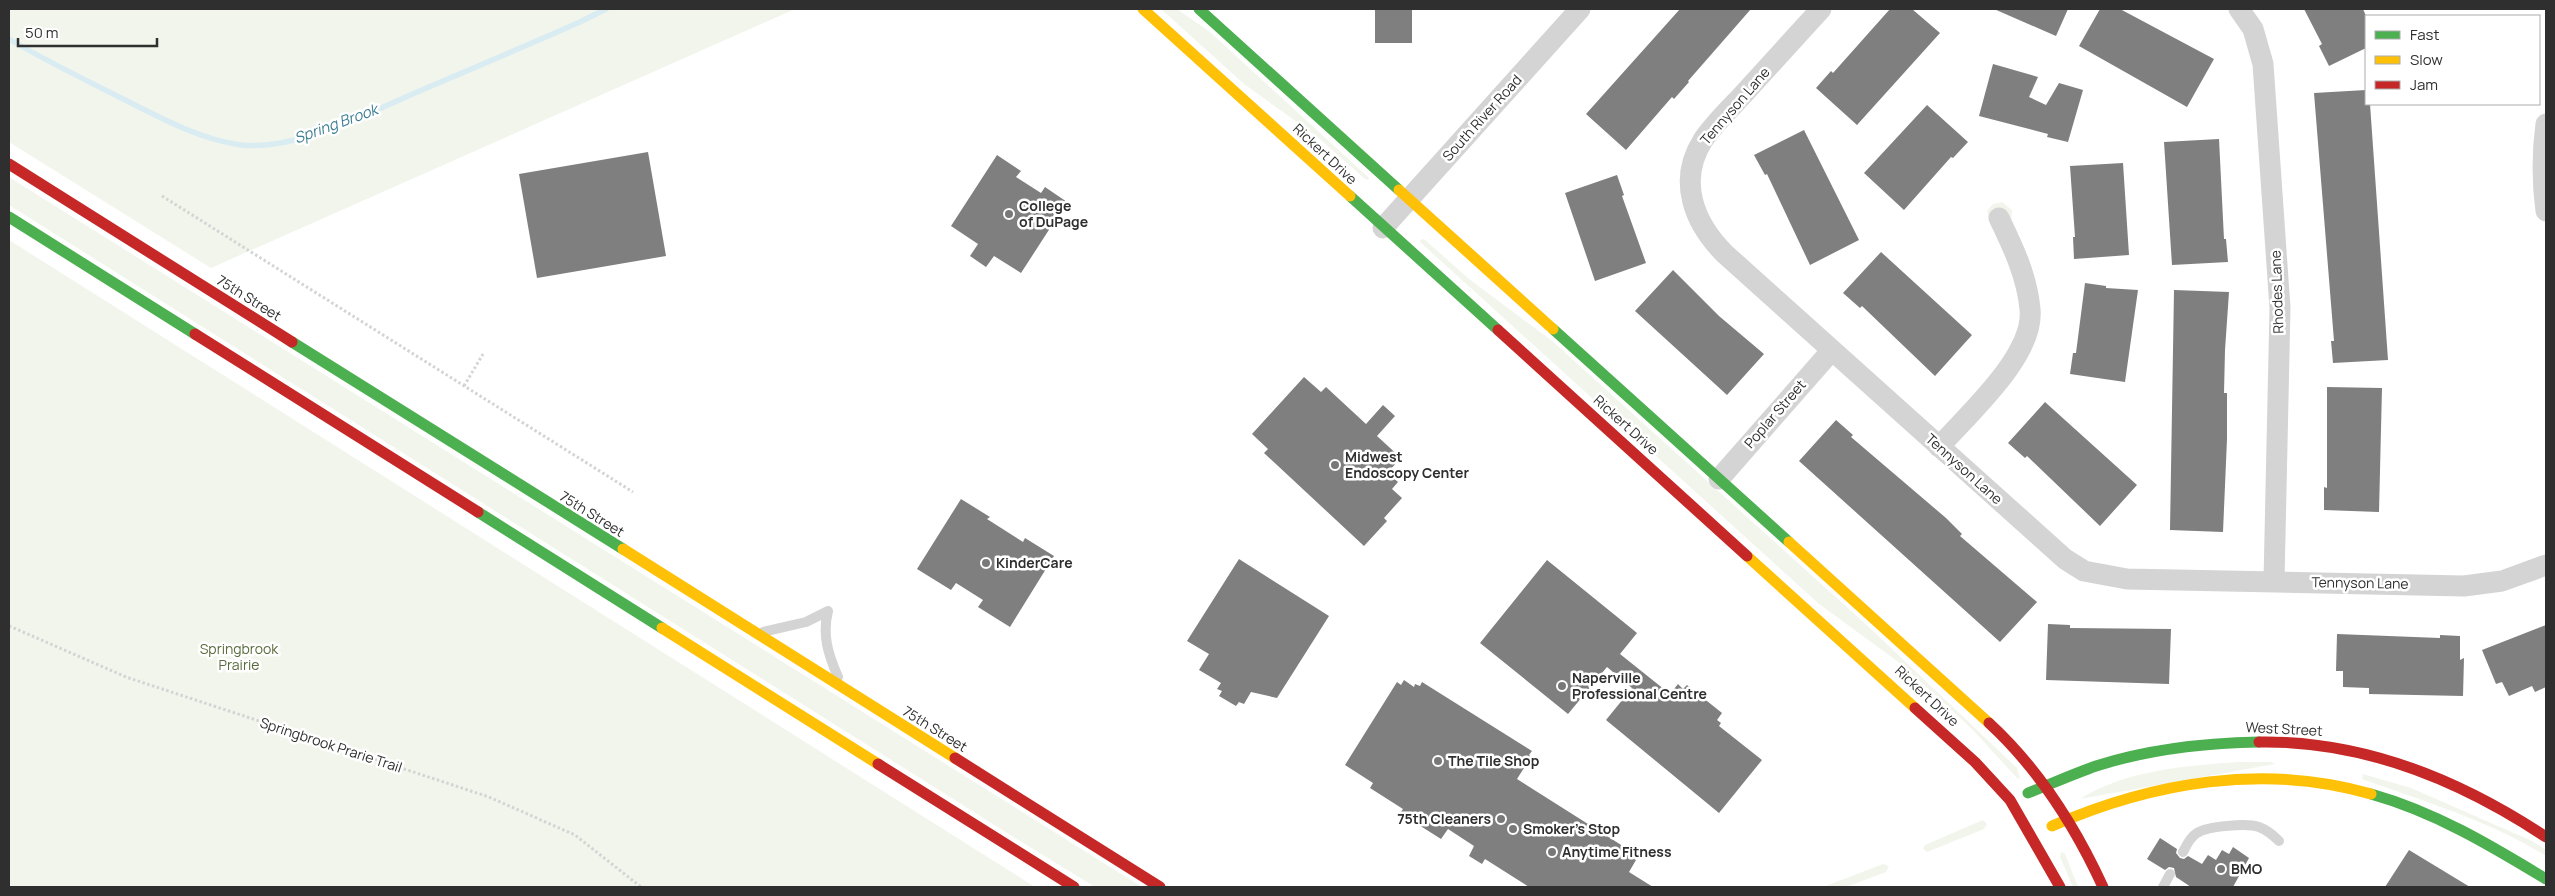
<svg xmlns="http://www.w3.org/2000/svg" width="2555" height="896" viewBox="0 0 2555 896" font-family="Manrope,sans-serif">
  <rect width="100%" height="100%" fill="#fff"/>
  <path fill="#f2f5ec" d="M9,9H795L211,268L9,142Z
    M1161,9H1177L1210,32L1369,178L1367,180L1364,178L1315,135L1244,84Z
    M9,177L1142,887H1095L1012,836L9,205Z
    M2002,202L2012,210L2011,223L1991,224L1987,211L1993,204Z
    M1424,239L1469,279L1551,340L1871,629L2017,768L2020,778L2018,779L1972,729L1933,693L1897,661L1819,604L1420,242V240Z
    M9,240L1035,887H9Z
    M2238,762H2271L2275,764L2080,799C2126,770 2185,766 2238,762Z
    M2363,774L2411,788L2530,840L2546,850V856C2490,821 2423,801 2362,779Z
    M1983,820L1987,824L1984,829L1927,852L1923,849L1925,845Z
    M2061,852L2065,854L2078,887H2073L2060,857Z
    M1883,864L1889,866L1886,872L1846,887H1823Z"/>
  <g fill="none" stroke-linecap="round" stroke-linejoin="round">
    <path stroke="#d9ecf2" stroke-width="5.5" d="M9,39C44,60 82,78 119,97C158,116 197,139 241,145C296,151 373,111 424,89C476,67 528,45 580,22L606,9"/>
  </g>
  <path fill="#7f7f7f" d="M1375,9H1412V43H1375Z
    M1680,9H1751L1688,81L1689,82L1674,99L1672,97L1626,150L1586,114Z
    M1890,9H1912L1940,33L1857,125L1816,88L1831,71L1833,73Z
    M1994,9H2068L2056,36Z
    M2100,9H2120L2214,59L2187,107L2079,46Z
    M2304,9H2363L2366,16V48L2329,66L2319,46L2322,44Z
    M1993,64L2038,77L2029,97L2046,105L2059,83L2083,90L2068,142L2047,137L2048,134L1979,116Z
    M2366,90V104H2370L2388,360L2333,363L2331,341H2334L2314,93Z
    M1927,105L1968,142L1953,158L1951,157L1904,210L1864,173Z
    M1804,130L1859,240L1810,265L1767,174L1765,175L1754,155Z
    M2219,139L2224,239H2226L2228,262L2172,265L2164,142Z
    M648,152L666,256L537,278L519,174Z
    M997,155L1021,171L1016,177L1041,193L1045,187L1067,202L1021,273L994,256L986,267L970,256L978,244L951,226Z
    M2123,163L2129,255L2074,259L2073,237H2075L2070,166Z
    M1617,175L1624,195L1622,196L1646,263L1595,281L1565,193Z
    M1881,252L1972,335L1935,376L1862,306L1860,308L1843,293Z
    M1673,270L1719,316L1764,354L1727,395L1635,311Z
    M2085,283L2106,286V288L2138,290L2125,382L2070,374L2073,353H2076Z
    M2174,290L2229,292L2225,350L2224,393H2227V439L2223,532L2170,530Z
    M1304,377L1321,392L1326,387L1366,424L1383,405L1395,416L1377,436L1401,458L1388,472L1398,482L1392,489L1402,498L1384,518L1387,521L1364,546L1264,453L1268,449L1252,434Z
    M2327,387L2382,388L2379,512L2324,510V487L2327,488Z
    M2045,402L2137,485L2100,526L2027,456L2025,458L2008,443Z
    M1836,420L1853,435L1851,437L1946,518L1962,534L1960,536L2037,602L2000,642L1799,461Z
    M961,499L990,517L987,519L1023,542L1025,538L1054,556L1010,627L978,607L983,600L956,583L951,590L917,569Z
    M1239,559L1329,616L1277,698L1251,692L1244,704L1239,702L1236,706L1219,696L1222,691L1217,689L1221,683L1199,670L1209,654L1187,641Z
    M1547,560L1637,633L1620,654L1670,694L1678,684L1683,689L1687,685L1722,713L1717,720L1721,723L1719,726L1762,760L1719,813L1606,720L1632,688L1607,667L1568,714L1480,643Z
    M2048,624L2070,625V628L2171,629L2169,684L2046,680Z
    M2546,625V687L2535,692L2532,686L2509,696L2502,682L2496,684L2482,650Z
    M2337,634L2440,638V635L2460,636V660L2464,658L2463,696L2369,694V688L2343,687V671H2336Z
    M1404,680L1414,687L1415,684L1420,686L1422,682L1532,751L1529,755L1531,757L1517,779L1637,855L1634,859L1636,860L1629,872L1653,887H1529L1485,859L1482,864L1469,856L1474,846L1448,829L1441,839L1400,813L1403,809L1370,788L1373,783L1345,765L1397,682L1401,685Z
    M2160,838L2177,849L2176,853L2180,858L2184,859L2188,856L2202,864L2208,855L2216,860L2222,850L2229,854L2233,847L2249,858L2233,887H2191L2176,877L2174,868L2169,867L2165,870L2147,859Z
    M2409,850L2470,887H2385Z"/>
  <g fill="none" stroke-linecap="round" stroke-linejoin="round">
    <path stroke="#d4d4d4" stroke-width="3" stroke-dasharray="2.5 2.5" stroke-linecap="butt" d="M162,196L633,492
      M464,386L483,354
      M9,626L126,677L489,797L575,835L641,887"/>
    <path stroke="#d4d4d4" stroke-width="10" d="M828,611C822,635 828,654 838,677
      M763,632L806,622L828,611
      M2183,852C2186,846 2190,837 2197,833C2208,826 2247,823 2259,827C2267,830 2273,835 2279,841
      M2163,887L2170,874"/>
    <path stroke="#d4d4d4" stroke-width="21" d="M1821,9C1797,35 1773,62 1749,88C1734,105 1716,121 1703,140C1677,181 1694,223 1725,254L2065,559L2084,571L2127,579L2464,586L2502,581L2546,565
      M2239,9L2253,29L2263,64L2280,308L2274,581
      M2546,124C2542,154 2542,182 2546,211
      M1383,228L1580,9
      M1939,447C1969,413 2035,355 2030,309C2027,276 2013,247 1999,218
      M1719,479L1832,350"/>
    <path stroke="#4caf50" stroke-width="11" d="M1199,9L1399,190
      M1350,196L1498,330
      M9,217L195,334
      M1553,329L1789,542
      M292,342L623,549
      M478,512L662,628
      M2028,793C2051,784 2073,774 2096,766C2149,749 2204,743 2259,742
      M2371,794C2435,812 2490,845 2546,879"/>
    <path stroke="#ffc107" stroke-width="11" d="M1143,9L1350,196
      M1399,190L1553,329
      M1789,542L1989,723
      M623,549L955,758
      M1747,556L1915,708
      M662,628L878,764
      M2052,826C2153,782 2264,763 2371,794"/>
    <path stroke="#c62828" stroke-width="11" d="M9,164L292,342
      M1498,330L1747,556
      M195,334L478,512
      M1915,708L1975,762L2010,800L2060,887
      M1989,723C2039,769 2075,826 2103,887
      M2259,742C2364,740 2460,780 2546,837
      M955,758L1160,887
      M878,764L1074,887"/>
  </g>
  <g fill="#787878" stroke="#fff" stroke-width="2">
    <circle cx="1009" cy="214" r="5"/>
    <circle cx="1335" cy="465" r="5"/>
    <circle cx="986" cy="563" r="5"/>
    <circle cx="1562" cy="686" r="5"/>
    <circle cx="1438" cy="761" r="5"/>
    <circle cx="1501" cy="819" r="5"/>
    <circle cx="1513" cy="829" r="5"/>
    <circle cx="1552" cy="852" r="5"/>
    <circle cx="2221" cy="869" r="5"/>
  </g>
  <g text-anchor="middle" stroke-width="5" stroke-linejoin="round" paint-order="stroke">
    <g font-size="14" fill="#2f2f2f" stroke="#fff">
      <text transform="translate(1735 106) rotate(-49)" y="5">Tennyson Lane</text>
      <text transform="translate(1482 118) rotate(-48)" y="5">South River Road</text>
      <text transform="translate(1325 154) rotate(43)" y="5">Rickert Drive</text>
      <text transform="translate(2277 292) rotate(-92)" y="5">Rhodes Lane</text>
      <text transform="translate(249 298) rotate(32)" y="5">75th Street</text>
      <text transform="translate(1775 414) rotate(-49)" y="5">Poplar Street</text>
      <text transform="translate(1626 425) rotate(42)" y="5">Rickert Drive</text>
      <text transform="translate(1964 469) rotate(42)" y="5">Tennyson Lane</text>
      <text transform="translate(592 514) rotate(32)" y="5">75th Street</text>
      <text transform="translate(2360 583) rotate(1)" y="5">Tennyson Lane</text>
      <text transform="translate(1927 696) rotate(43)" y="5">Rickert Drive</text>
      <text transform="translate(935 729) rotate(32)" y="5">75th Street</text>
      <text transform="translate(2284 729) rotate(3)" y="5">West Street</text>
      <text transform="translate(331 745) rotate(18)" y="5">Springbrook Prarie Trail</text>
    </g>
    <g font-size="14" font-weight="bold" fill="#2f2f2f" stroke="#fff" text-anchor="start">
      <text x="1019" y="211">College<tspan x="1019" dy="16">of DuPage</tspan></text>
      <text x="1345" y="462">Midwest<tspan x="1345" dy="16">Endoscopy Center</tspan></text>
      <text x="996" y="568">KinderCare</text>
      <text x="1572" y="683">Naperville<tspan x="1572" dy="16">Professional Centre</tspan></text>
      <text x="1448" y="766">The Tile Shop</text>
      <text x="1491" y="824" text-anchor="end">75th Cleaners</text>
      <text x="1523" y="834">Smoker's Stop</text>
      <text x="1562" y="857">Anytime Fitness</text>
      <text x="2231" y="874">BMO</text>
    </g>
    <g font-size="14" fill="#596b3c" stroke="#fff">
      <text x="239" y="654">Springbrook<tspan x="239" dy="16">Prairie</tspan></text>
    </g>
    <g font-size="15" font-style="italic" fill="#3c7e92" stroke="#fff">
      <text transform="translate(336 124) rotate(-20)" y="5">Spring Brook</text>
    </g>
  </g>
  <rect width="2555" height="896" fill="none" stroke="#2f2f2f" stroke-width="20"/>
  <rect x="2365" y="15" width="175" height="90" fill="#ffffff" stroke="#acacac"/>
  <rect x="2375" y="31" width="25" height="8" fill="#4caf50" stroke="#acacac"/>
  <text x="2410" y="40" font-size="15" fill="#2f2f2f">Fast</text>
  <rect x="2375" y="56" width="25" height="8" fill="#ffc107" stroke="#acacac"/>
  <text x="2410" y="65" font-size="15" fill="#2f2f2f">Slow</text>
  <rect x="2375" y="81" width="25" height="8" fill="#c62828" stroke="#acacac"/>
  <text x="2410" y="90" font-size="15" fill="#2f2f2f">Jam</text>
  <path d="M18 38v8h139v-8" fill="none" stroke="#2f2f2f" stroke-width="2.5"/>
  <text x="25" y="38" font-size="15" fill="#2f2f2f" stroke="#ffffff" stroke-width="4" paint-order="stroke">50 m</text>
</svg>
